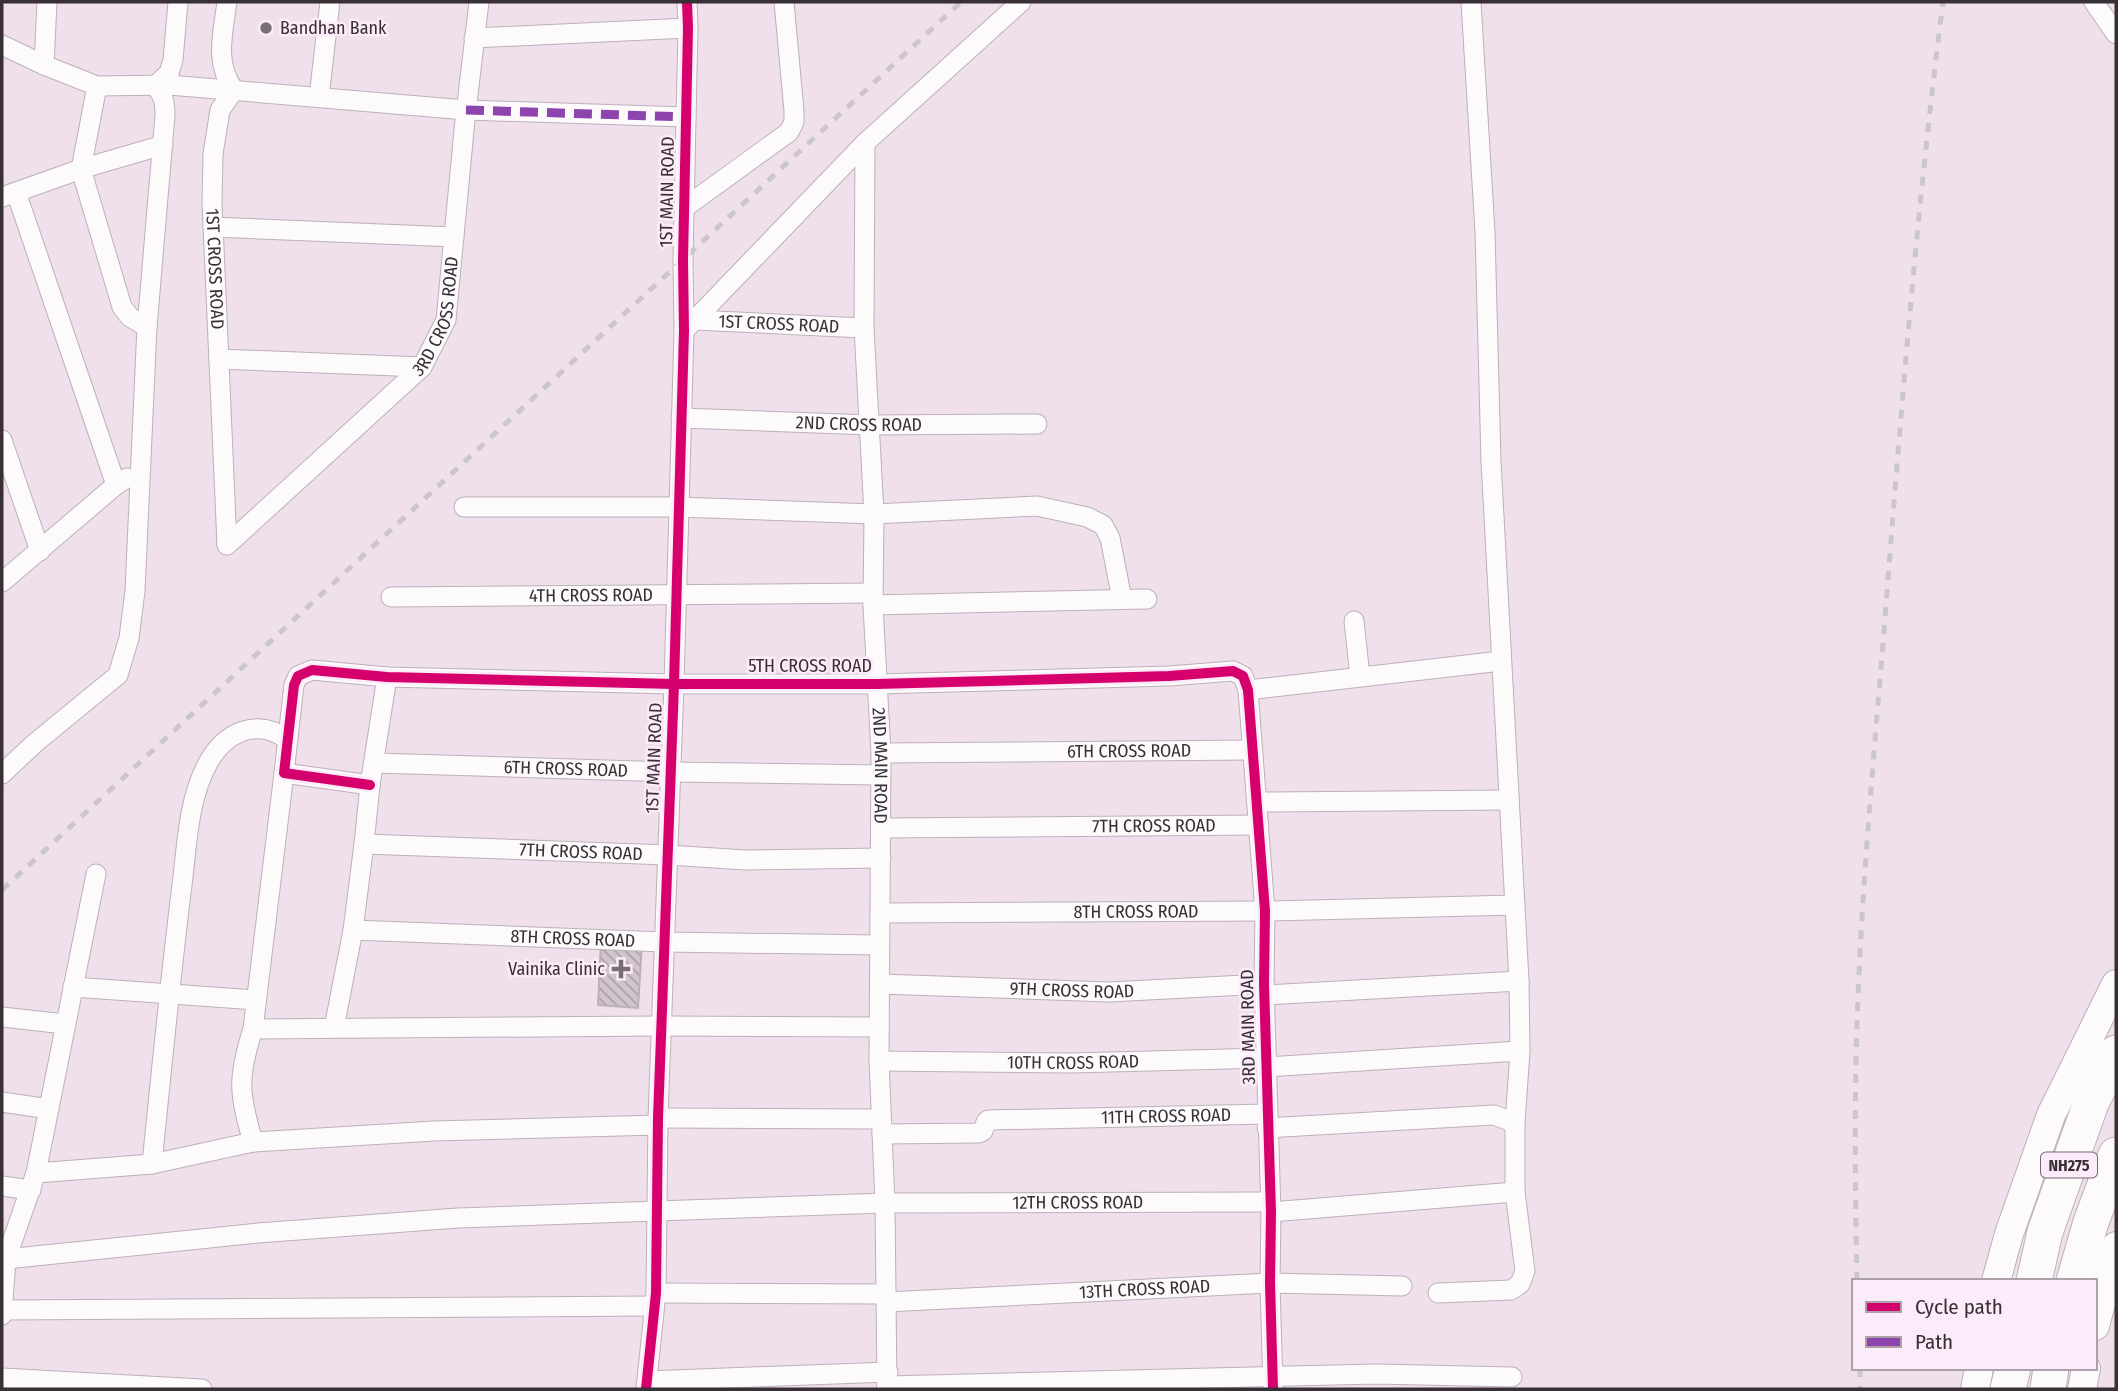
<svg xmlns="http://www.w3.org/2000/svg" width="2118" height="1391" viewBox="0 0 2118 1391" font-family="'Fira Sans Condensed',sans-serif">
  <defs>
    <pattern id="building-back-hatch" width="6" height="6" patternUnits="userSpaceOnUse" patternTransform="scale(1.75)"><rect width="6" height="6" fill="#d1c4ce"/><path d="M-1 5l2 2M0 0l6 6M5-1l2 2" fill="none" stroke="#aba0a8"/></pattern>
  </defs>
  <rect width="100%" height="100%" fill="#f0e0ec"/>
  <path fill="url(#building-back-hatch)" stroke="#bcb0b9" stroke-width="2" d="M601,941L642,943L638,1008L598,1005Z"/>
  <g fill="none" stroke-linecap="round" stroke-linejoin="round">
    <defs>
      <g id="street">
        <path id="s1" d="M227,2C223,33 214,63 234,90L220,110L213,154L212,202L227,545"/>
        <path d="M2094,2L2116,34"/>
        <path d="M474,38L688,28"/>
        <path d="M2,45L44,65L97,86L169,85L466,110L686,117"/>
        <path d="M44,65L47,2"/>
        <path d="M97,86L81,169L122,307L130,317L147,327"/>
        <path d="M319,97L330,2"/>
        <path id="s2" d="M865,143L864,328L874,514L873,605L881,753L879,1061L885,1203L887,1389"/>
        <path d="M16,192L116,485"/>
        <path d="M2,197L81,169L163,145"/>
        <path d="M684,208L789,132L794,122V111L784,2"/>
        <path d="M213,227L454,237"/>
        <path id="s3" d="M695,320L864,328"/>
        <path d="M684,331L865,143L1021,2"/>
        <path d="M219,359L422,367"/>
        <path id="s4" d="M681,418L869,425L1037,424"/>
        <path d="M2,440L40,551"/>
        <path d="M464,507H678L874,514L1037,506L1087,517L1103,525L1110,538L1122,599"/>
        <path id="s5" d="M227,545L422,367L446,320L465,120L479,2"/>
        <path d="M2,582L116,485L127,478"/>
        <path id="s6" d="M391,597L873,593"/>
        <path d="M873,605L1147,599"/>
        <path d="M1354,621L1360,677"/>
        <path d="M1248,690L1501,661"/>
        <path id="s7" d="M881,753L1252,750"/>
        <path id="s8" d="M375,763L670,772L881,775"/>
        <path d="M2,774L35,743L118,675L129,638L135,591L147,327L165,115C165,103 164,95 155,86L169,73L173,60L178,2"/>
        <path d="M370,785L284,773L294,685L298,676L312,670L387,677L674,684H877L1169,676L1233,671L1243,676L1248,690L1265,911L1264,984L1271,1212L1270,1283L1273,1389"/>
        <path d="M1257,802L1508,800"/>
        <path id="s9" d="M881,828L1259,825"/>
        <path id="s10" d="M364,844L668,855L745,860L881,858"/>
        <path id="s11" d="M880,913L1265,911L1515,905"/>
        <path id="s12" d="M353,930L665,942L879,945"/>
        <path id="s13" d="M880,984L1109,992L1264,984"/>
        <path d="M73,987L256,1000"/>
        <path d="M1265,995L1519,981"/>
        <path d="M2,1017L65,1024"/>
        <path d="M334,1028L353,930L364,844L370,785L387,677"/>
        <path d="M253,1029L661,1026L879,1027"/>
        <path id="s14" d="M879,1061L1071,1063L1267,1058"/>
        <path d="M1267,1067L1520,1051"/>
        <path d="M2,1102L49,1109"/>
        <path d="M658,1118L880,1119"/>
        <path d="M1267,1128L1494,1115L1515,1123"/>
        <path id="s15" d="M882,1134L979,1133L983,1131L986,1122L988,1120L1267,1114"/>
        <path d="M253,1142C239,1093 237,1079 253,1029L284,773"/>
        <path d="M152,1164C161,1073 170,983 181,893C187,850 187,801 208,763C225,732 257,717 288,740"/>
        <path d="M36,1173L96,874"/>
        <path d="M2,1186L31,1190"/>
        <path d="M1271,1212L1515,1192"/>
        <path id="s16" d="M6,1259L258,1233L458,1218L885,1203L1270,1202"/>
        <path d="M656,1293L886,1294"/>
        <path d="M1438,1293L1511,1290L1520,1284L1525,1271L1515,1192V1123L1520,1051L1519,981L1491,461L1485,232L1471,2"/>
        <path id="s17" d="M886,1302L1270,1283L1402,1286"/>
        <path d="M2,1310L654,1306"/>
        <path d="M2,1315L6,1259L36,1173L152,1164L253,1142L434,1131L658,1125"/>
        <path d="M2,1378L202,1389"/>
        <path d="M647,1381L888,1372"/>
        <path d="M887,1386L1376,1374L1512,1377"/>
        <path d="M646,1389L656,1293L658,1118L674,684L684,331L683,260L688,28L687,2"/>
      </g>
      <path id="secondary" d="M1996,1281L2009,1234L2051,1115L2116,984
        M2095,1326L2116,1246
        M1975,1389L1979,1368
        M2082,1389L2086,1368"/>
      <path id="highway" d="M2034,1281L2045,1232L2091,1103L2116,1053
        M2074,1281L2091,1222L2116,1155
        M2008,1389L2013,1368
        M2048,1389L2051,1368"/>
    </defs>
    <use href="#street" stroke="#bcb0b9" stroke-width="21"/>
    <use href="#secondary" stroke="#bcb0b9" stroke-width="30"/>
    <use href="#highway" stroke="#bcb0b9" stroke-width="37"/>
    <use href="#street" stroke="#fdfafc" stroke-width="19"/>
    <use href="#secondary" stroke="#fdfafc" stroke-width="28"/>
    <use href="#highway" stroke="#fdfafc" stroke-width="35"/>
    <path stroke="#cbc6ca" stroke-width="5" stroke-dasharray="9 9" stroke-linecap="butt" d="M2,890L961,2
      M1857,1281C1855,1186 1854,1092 1858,997C1863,871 1875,744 1885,618C1901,412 1917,206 1943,2
      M1860,1368V1389"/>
    <path stroke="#8e44ad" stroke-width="9" stroke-dasharray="18 9" stroke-linecap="butt" d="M466,110L686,117"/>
    <defs>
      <path id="cycleway" d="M370,785L284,773L294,685L298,676L312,670L387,677L674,684H877L1169,676L1233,671L1243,676L1248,690L1265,911L1264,984L1271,1212L1270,1283L1273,1389
        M646,1389L656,1293L658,1118L674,684L684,331L683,260L688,28L687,2"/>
    </defs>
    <use href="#cycleway" stroke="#fcebf8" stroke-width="15"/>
    <use href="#cycleway" stroke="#d6006c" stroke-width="10"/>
  </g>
  <g fill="#796d76" stroke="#fcebf8" stroke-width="2.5">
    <circle cx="266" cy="28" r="7"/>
    <path d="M617.5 958.5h7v7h7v7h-7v7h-7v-7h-7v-7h7z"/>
  </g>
  <g text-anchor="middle" stroke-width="5" stroke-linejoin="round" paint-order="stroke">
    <rect fill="#fcebf8" stroke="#746771" stroke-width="2" x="2041" y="1152.5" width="56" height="25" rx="5"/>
    <g font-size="16" font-weight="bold" fill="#392f37">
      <text x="2069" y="1171">NH275</text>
    </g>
    <g font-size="18" fill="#392f37" stroke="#fcebf8" text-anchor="start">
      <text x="280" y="34">Bandhan Bank</text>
      <text x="605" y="975" text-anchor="end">Vainika Clinic</text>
    </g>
    <g font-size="18" fill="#392f37" stroke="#fcebf8">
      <text transform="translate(667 192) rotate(-89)" y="6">1ST MAIN ROAD</text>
      <text dy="6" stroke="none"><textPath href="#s1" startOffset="275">1ST CROSS ROAD</textPath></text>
      <text dy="6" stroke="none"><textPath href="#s5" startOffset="318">3RD CROSS ROAD</textPath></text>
      <text dy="6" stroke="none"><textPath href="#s3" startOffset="84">1ST CROSS ROAD</textPath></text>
      <text dy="6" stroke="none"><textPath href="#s4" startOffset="178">2ND CROSS ROAD</textPath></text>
      <text dy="6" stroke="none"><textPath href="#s6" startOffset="200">4TH CROSS ROAD</textPath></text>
      <text x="810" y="672">5TH CROSS ROAD</text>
      <text dy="6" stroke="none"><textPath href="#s7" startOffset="248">6TH CROSS ROAD</textPath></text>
      <text transform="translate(654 758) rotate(-88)" y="6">1ST MAIN ROAD</text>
      <text dy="6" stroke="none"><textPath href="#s2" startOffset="623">2ND MAIN ROAD</textPath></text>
      <text dy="6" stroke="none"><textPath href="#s8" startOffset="191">6TH CROSS ROAD</textPath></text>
      <text dy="6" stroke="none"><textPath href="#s9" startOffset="273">7TH CROSS ROAD</textPath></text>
      <text dy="6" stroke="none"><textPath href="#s10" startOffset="217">7TH CROSS ROAD</textPath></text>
      <text dy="6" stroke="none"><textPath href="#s11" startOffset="256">8TH CROSS ROAD</textPath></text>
      <text dy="6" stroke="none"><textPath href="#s12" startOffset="220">8TH CROSS ROAD</textPath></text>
      <text dy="6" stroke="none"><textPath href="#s13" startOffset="192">9TH CROSS ROAD</textPath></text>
      <text transform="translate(1248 1027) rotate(-91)" y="6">3RD MAIN ROAD</text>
      <text dy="6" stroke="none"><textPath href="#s14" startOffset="194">10TH CROSS ROAD</textPath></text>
      <text dy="6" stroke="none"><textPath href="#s15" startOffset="292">11TH CROSS ROAD</textPath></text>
      <text dy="6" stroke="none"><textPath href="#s16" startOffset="1074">12TH CROSS ROAD</textPath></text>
      <text dy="6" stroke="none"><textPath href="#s17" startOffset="259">13TH CROSS ROAD</textPath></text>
    </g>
  </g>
  <rect width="2118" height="1391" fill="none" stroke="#392f37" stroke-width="7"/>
  <rect x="1852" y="1279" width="245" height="91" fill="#fcebf8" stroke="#aea0ab" stroke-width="2"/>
  <rect x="1866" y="1302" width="35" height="10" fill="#d6006c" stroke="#aea0ab" stroke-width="2"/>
  <text x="1915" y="1314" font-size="21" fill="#392f37">Cycle path</text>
  <rect x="1866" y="1337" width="35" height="10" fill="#8e44ad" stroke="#aea0ab" stroke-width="2"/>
  <text x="1915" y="1349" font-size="21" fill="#392f37">Path</text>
</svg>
